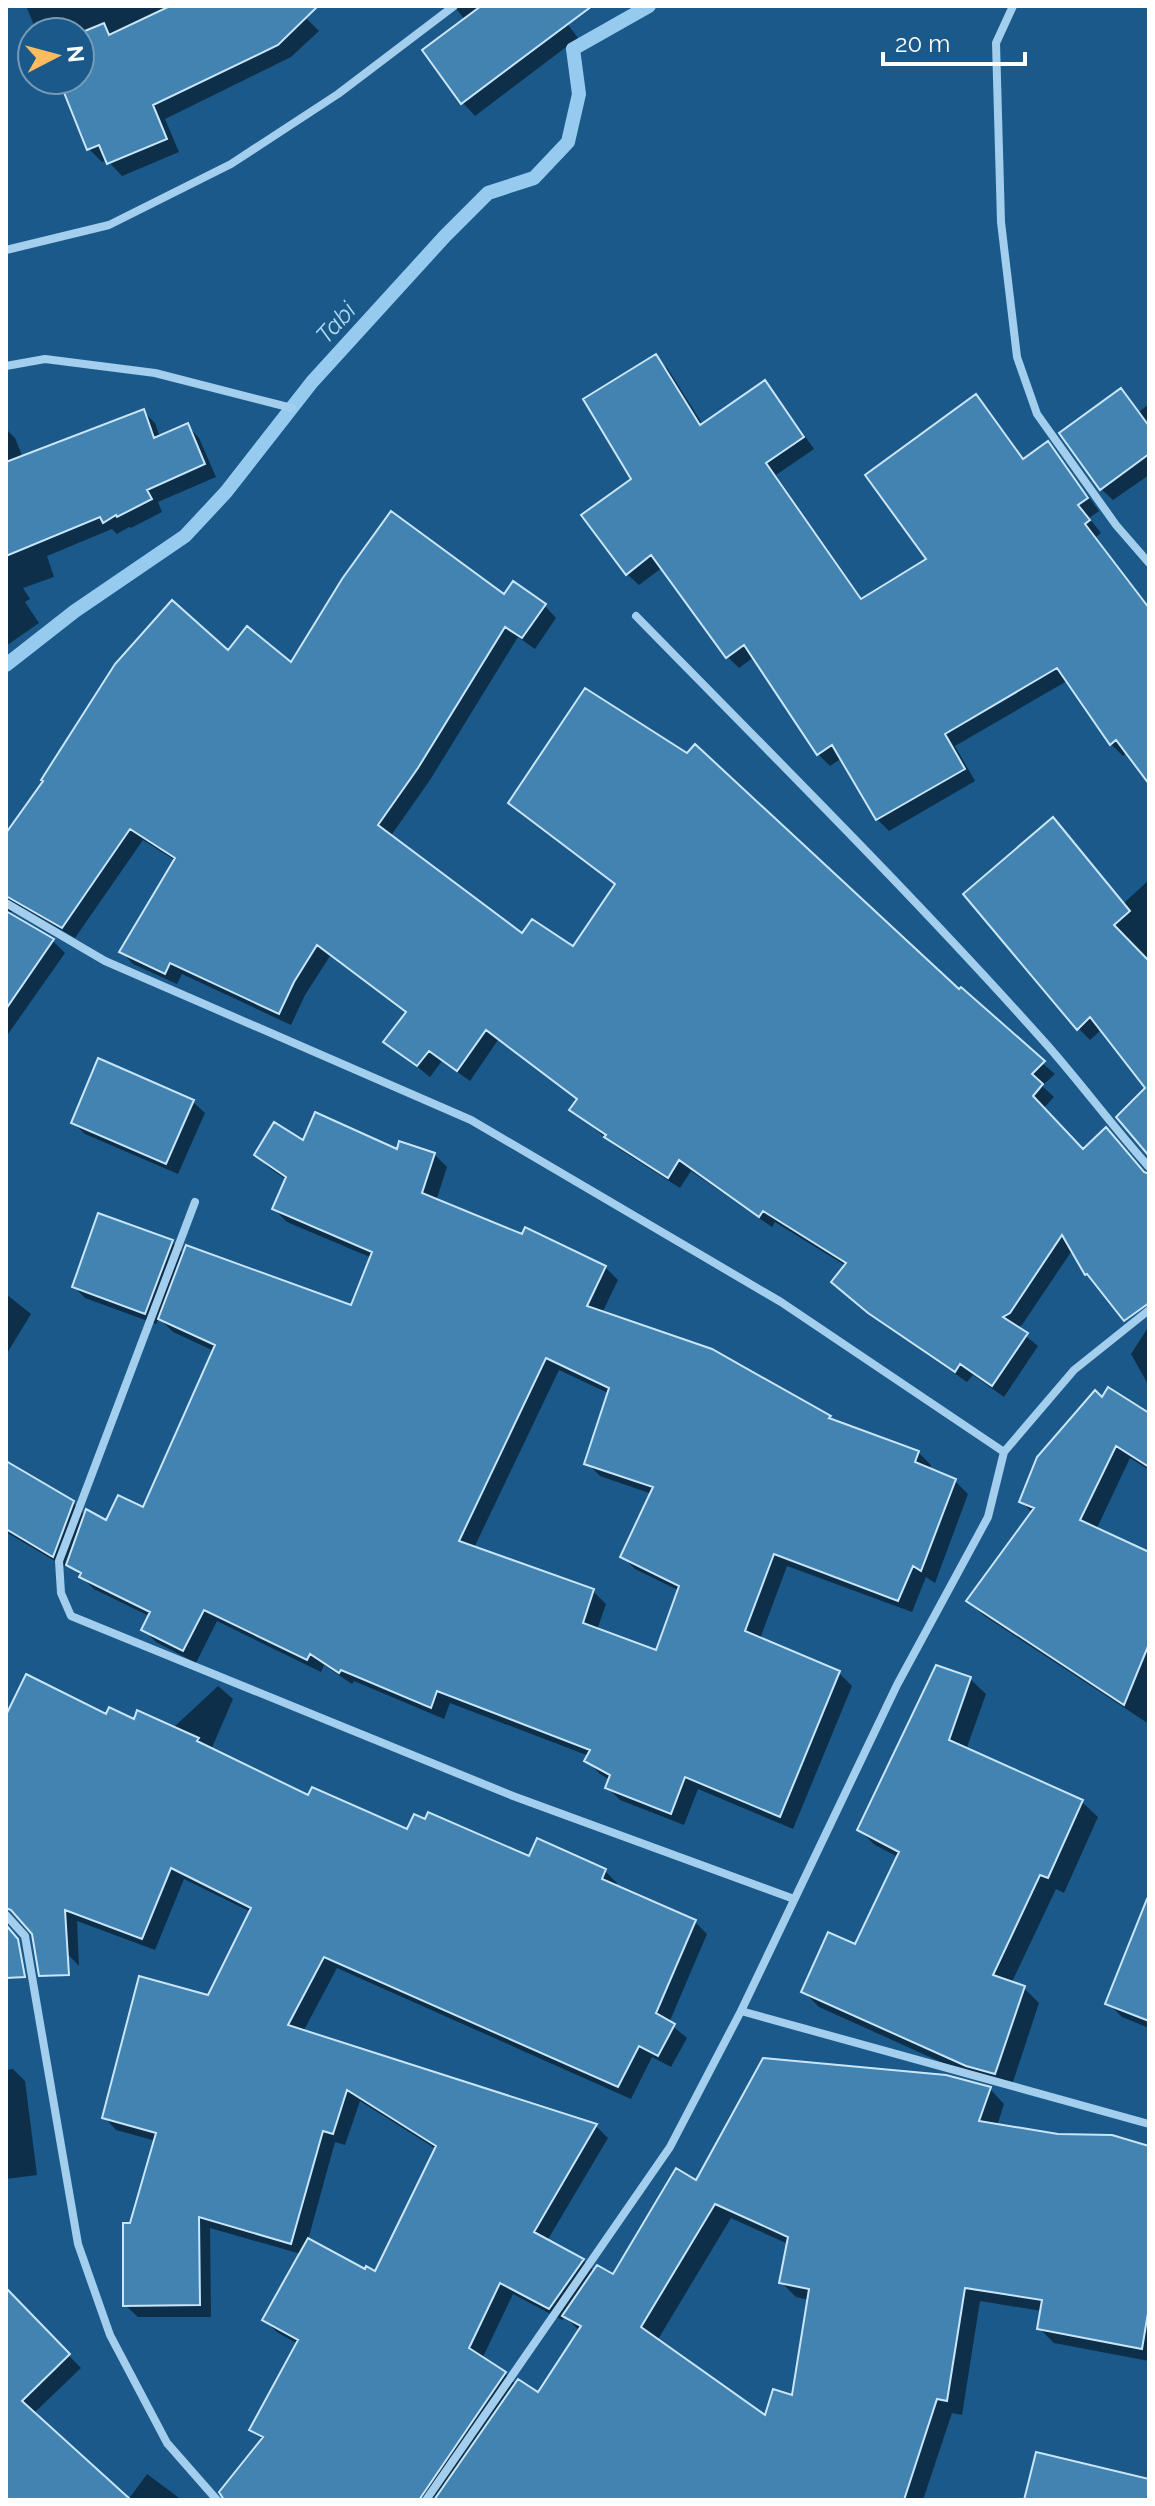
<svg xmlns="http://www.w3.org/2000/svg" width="1155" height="2506" viewBox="0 0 1155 2506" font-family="Raleway,sans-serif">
  <rect width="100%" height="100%" fill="#1a5989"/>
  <path fill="#0007" fill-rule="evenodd" d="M26,6H294L319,31L291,57L165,119L179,152L122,176L107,160L102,162L89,149L61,80H80V32H37Z
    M454,6H554L578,38L475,116L463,103L424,51L465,20Z
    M656,357L668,369L703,425L765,383L776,395L814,449L776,475L863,600L929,559L975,396L987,408L1025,460L1048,444L1059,456L1099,511L1089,518L1101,533L1096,537L1149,607V781L1127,752L1123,756L1111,744L1067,681L955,746L975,781L889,831L877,819L842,758L830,766L818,754L754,657L739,668L727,656L663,567L639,585L627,574L633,480Z
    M1120,391L1139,412L1149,404V475L1113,500L1101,489Z
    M143,411L155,423L160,437L187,425L199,438L216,477L158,502L162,512L131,528L129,527L117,534L112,529L47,556L54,577L23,588L30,599L25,602L39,623L6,646V429L15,438L23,458Z
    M513,584L545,606L556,618L535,649L518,637L430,780L390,837L522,936L573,949L617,886L522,815L510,803L959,992L1055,1074L1042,1086L1054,1097L1043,1109L1084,1151L1149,1176V1297L1098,1286L1086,1274L1073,1249L1022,1325L1016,1328L1038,1346L1004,1397L973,1375L967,1382L883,1324L845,1294L833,1282L846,1266L775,1222L772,1227L691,1171L680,1188L619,1149L572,1110L578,1100L498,1040L470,1081L442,1061L430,1077L386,1042L407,1014L330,956L305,995L291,1025L182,974L177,984L133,964L122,952L176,861L143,840L75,938L23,908H16L10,913L12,917L53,941L65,953L6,1037V837L228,653L291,665L504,597Z
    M1065,832L1124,903L1149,880V1153L1147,1088L1102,1029L1090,1040L1078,1028Z
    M193,1102L205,1113L178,1174L85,1134L73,1123Z
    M304,1142L434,1154L447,1167L436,1201L605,1267L618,1280L602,1313L829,1417L834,1422L918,1452L931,1465L929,1470L955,1481L968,1494L935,1583L926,1577L912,1612L787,1566L760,1639L839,1673L852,1686L793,1829L698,1789L684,1825L620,1800L607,1787L610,1780L600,1774L587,1761L589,1756L450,1703L444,1719L354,1681L352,1684L324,1665L321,1672L217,1621L196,1663L156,1642L143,1629L149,1616L94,1589L66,1562L65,1567L6,1532V1463L73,1503L86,1516L107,1523L144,1510L214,1351L173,1332L159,1318L156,1324L85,1298L74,1287L172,1242L185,1255L352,1307L372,1258L287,1222L274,1209L287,1180L269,1168L256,1155ZM559,1370L610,1394L587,1463L600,1476L652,1494L622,1556L635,1569L680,1591L657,1653L597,1630L606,1604L593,1591L474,1548Z
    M6,1294L31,1314L6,1355Z
    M1149,1326V1386L1131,1354Z
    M1102,1400L1149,1416V1470L1130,1458L1096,1530L1146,1553L1149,1547V1724L983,1615L969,1601L1033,1513L1021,1502Z
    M970,1679L986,1694L966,1750L1082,1802L1098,1817L1064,1893L1056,1889L1011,1984L1024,1988L1039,2003L1011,2088L983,2081L819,2007L804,1992L856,1947L898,1857L875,1845L859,1830Z
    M218,1686L233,1699L211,1750L309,1798L408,1832L530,1859L605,1871L617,1883L615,1887L695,1922L707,1934L669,2023L687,2038L671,2067L652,2057L631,2099L337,1968L303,2032L596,2126L608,2138L547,2241L583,2260L595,2272L614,2277L696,2182L990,2089L1004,2104L997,2126L1149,2149V2361L1054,2343L1039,2328L1042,2311L980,2301L962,2415L952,2413L923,2500H426L411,2489L406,2500H225L263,2441L252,2430L298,2344L277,2332L264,2320L301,2254L210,2228L211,2317H138L125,2305L131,2225L156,2141L116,2130L104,2117L209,1997L251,1912L184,1879L155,1950L77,1921L79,1966L6,1889V1732L107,1716L173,1728ZM360,2101L436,2149L376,2274L366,2272L308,2240L335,2142L345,2145ZM731,2218L788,2244L781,2282L796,2297L809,2300L794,2398L766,2418L657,2341ZM513,2294L562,2320L565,2317L580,2331L539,2395L516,2385L505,2373L482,2359Z
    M1149,1904V2028L1122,2017L1108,2003Z
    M13,2069L25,2081L37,2175L6,2179V2070Z
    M6,2292L81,2368L33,2414L128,2500H6Z
    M147,2474L182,2500H128Z"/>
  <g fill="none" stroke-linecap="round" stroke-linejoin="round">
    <path stroke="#96cbef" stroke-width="14" d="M6,665L75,611L185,536L226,492L312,382L445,236L488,193L534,178L568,142L579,94L573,49L649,6"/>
  </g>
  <path fill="#4383b2" stroke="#c9e5f9" stroke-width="2" fill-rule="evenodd" d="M170,6H318L278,45L153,105L167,139L107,164L99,145L87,150L59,80H80V33L104,23L109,35Z
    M481,6H592L461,104L422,50Z
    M656,354L700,425L765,380L804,437L766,463L861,599L926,559L865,475L976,394L1023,459L1048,441L1088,498L1078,505L1090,520L1085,524L1149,608V784L1116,740L1110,745L1057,668L945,734L965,769L876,820L832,745L817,755L744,645L726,658L651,555L626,575L581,515L631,479L583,399Z
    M1121,388L1149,426V454L1100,490L1059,433Z
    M144,409L154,438L188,423L205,464L147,490L152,499L117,517L116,515L103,523L100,517L6,556V462Z
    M391,511L504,594L513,581L546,604L522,638L505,627L418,768L378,825L522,933L532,919L573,946L615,884L508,803L585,688L687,753L695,744L959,989L961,987L1045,1061L1032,1074L1043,1084L1033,1096L1083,1149L1106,1127L1144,1172L1149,1174V1303L1124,1321L1087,1274L1085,1275L1062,1235L1010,1313L1003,1317L1028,1333L992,1386L960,1364L955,1372L868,1313L831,1282L846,1263L763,1211L759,1217L679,1160L668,1178L604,1137L606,1135L569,1110L577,1099L486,1030L457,1071L429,1051L417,1066L383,1042L406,1012L317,945L294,982L279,1014L170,963L165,974L119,952L175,858L130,829L62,928L6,896V833L43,781L41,780L115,664L172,600L228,650L247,626L291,662L342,579Z
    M1053,817L1130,911L1114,925L1149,961V1156L1116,1117L1145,1088L1090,1017L1077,1030L963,894Z
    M6,911L54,939L6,1009Z
    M98,1058L194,1100L166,1164L71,1123Z
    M315,1112L397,1149L399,1141L435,1153L422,1193L522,1234L525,1227L606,1266L587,1306L712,1349L831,1416L829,1418L919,1451L915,1462L956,1479L921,1571L913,1566L898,1601L774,1554L745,1631L840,1671L780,1817L685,1777L671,1814L605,1788L610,1775L584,1761L590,1750L437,1691L431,1708L341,1670L339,1673L310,1654L307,1660L204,1610L183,1651L141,1630L150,1612L79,1577L81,1573L66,1565L86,1509L106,1520L118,1495L143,1507L215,1345L158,1319L186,1245L351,1305L372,1252L272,1209L286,1177L254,1155L274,1122L303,1140ZM546,1358L609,1388L584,1464L653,1487L620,1557L679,1586L656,1650L583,1623L594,1589L459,1541Z
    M98,1213L173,1240L145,1314L72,1287Z
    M1108,1387L1149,1413V1467L1116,1446L1080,1520L1149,1552V1644L1124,1705L966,1601L1034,1508L1019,1502L1037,1457L1095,1390L1102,1397Z
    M6,1461L74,1501L53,1557L6,1529Z
    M936,1665L971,1677L949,1740L1083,1800L1048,1878L1040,1875L993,1975L1025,1986L995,2074L966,2066L801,1992L828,1932L855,1944L899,1852L857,1830Z
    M26,1674L106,1714L109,1707L134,1719L137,1710L199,1738L197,1741L308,1795L312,1787L407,1829L414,1814L425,1819L428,1812L529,1856L537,1838L606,1869L602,1879L696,1920L656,2013L675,2024L658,2056L639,2046L618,2087L324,1957L288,2025L597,2124L534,2232L584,2259L549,2309L500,2283L469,2348L506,2372L419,2500H224L219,2492L263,2437L249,2430L298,2340L262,2320L308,2238L365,2269L366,2266L375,2271L436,2146L347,2090L333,2134L323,2131L291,2244L199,2217L200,2305L123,2306V2223H130L156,2133L102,2118L139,1976L208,1995L251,1908L171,1868L142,1939L65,1910L69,1975L39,1976L32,1934L11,1910L6,1908V1715Z
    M1147,1899L1149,1900V2021L1105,2004Z
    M6,1925L18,1939L25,1977L6,1978Z
    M763,2058L946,2075L991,2087L979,2121L1058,2134L1112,2135L1149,2146V2307L1142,2349L1037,2329L1042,2300L965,2288L947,2401L937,2399L904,2500H434L518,2379L538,2392L581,2326L562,2316L597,2265L613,2274L676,2168L696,2180ZM715,2204L788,2237L779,2283L809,2289L792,2395L773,2389L765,2415L641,2327Z
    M6,2288L70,2354L22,2401L131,2500H6Z
    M1036,2452L1149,2479V2500H1024Z"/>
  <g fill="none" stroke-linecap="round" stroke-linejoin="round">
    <path stroke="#a3ceed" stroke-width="8" d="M1013,6L996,43L1001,222L1017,357L1037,414L1116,525L1149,563
      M6,250L109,225L231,164L338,94L454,6
      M6,366L45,359L155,373L292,408
      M636,616C775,758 916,898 1048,1046C1083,1086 1114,1128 1149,1167
      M6,903L105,961L471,1120L781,1302L1004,1452
      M195,1202L59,1561L61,1593L71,1616L513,1796L794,1899
      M6,1915L25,1936L78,2244L110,2335L167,2443L217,2500
      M741,2011L1149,2124
      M426,2500L670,2147L741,2011L897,1685L988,1517L1004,1452L1074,1370L1149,1310"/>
  </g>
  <g text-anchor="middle" stroke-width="8" stroke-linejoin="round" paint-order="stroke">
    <g font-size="24" font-style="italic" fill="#afd8f4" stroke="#1a5989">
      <text transform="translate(336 323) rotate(-48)" y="8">Tabi</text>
    </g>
  </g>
  <rect width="1155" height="2506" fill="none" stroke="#ffffff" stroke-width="16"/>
  <g transform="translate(56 56) rotate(84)"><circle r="38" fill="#1a5989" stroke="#769bb8" stroke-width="2"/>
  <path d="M0-6L14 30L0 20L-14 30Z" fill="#ffbb5f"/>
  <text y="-12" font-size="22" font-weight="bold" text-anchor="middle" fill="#ffffff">N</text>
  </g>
  <path d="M883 52v12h142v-12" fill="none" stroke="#ffffff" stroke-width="4"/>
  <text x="895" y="52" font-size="24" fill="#ffffff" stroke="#1a5989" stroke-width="6" paint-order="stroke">20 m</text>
</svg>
